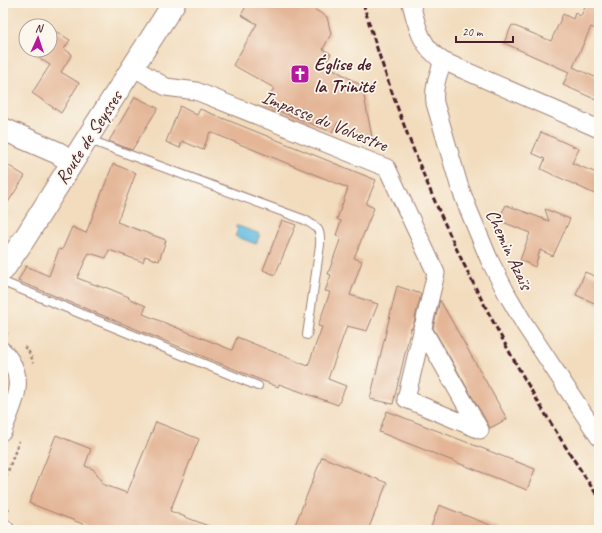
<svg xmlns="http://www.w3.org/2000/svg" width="602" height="533" viewBox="0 0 602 533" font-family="Caveat,sans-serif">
  <rect width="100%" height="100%" fill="#fbf7ec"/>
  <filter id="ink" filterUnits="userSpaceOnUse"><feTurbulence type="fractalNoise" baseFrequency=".025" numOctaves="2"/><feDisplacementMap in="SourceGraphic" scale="8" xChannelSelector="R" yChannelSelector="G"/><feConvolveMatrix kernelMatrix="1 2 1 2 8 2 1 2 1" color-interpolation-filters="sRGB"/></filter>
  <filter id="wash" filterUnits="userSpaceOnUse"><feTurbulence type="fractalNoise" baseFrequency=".012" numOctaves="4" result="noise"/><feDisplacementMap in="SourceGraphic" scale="16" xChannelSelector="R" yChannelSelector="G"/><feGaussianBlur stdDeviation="0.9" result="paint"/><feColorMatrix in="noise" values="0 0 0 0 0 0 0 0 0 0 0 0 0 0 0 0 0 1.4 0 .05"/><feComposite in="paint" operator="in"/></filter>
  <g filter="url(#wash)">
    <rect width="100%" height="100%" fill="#f2dcbd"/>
    <path fill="#63bee1" stroke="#566e86" d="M236,226H238L260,234L256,244L235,236L238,230L236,228Z"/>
    <g id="blocks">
      <path fill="#e4b697" d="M248,3H318L314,9L327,17L331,34L323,49L331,54L325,64L362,86L373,142L338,122L332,132L264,105L274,88L233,65L257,24L241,15Z
        M587,3H599V31L591,27L573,67L599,79V101L563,85L569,72L504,43L512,25L551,41L563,14L573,19L575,13L581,16Z
        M50,28L70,40L64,49L72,54L61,72L79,83L61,113L32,93L50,65L27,50H50Z
        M135,97L158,108L132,150L109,141Z
        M180,106L197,115L200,109L376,180L366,204L374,208L354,258L362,261L350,295L378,304L367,331L347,326L328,379L346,386L338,405L279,384L278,387L18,281L26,266L49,276L59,249L62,250L72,227L86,233L113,164L136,173L117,222L166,240L159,261L145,256L143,262L109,250L106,258L89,253L77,278L104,288L105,287L129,297L128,298L146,306L143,314L232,350L237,337L308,366L322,327L318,326L330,292L325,291L331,275L328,274L341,237L336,235L341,221L337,219L348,188L210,132L203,150L182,141L180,148L166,142Z
        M541,132L579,149L572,163L599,174V196L541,169L545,159L532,153Z
        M3,162L25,176L3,210Z
        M506,205L549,221L545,209L570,219L553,256L540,250L535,267L520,260L530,233L498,220Z
        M282,220L296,225L275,275L263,270Z
        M585,272L599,278V305L576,295Z
        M397,286L421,294L414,322L412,329L411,328L393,404L370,399Z
        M440,300L507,419L490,428L433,328Z
        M387,411L535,469L527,490L379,432Z
        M156,422L199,439L170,511L216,529V530H98L29,503L56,435L91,449L85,466L93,469L101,479L102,484L127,493Z
        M322,457L387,483L368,530H293Z
        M439,505L500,529V530H430Z"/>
    </g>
  </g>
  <g filter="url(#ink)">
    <use href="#blocks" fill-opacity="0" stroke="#9e7e74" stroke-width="1"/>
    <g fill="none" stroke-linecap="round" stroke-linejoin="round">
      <defs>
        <path id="lane" d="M87,139L305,220C318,228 321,229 320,245L307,335
          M3,282L258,386"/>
        <path id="street" d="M411,3C417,27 421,47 443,61L599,129
          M443,61C438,75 433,88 435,103L459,185L467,206L489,259L507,294L525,325L599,437
          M133,67L166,87L196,91L387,168L436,273L406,399L480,430L422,328
          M3,351C29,379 14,400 3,431
          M3,527L6,530"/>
        <path id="secondary" d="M3,129L58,153L72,162
          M3,270L25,238L95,126L174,3"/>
      </defs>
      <use href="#lane" stroke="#9e7e74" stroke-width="10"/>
      <use href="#street" stroke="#9e7e74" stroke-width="19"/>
      <use href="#secondary" stroke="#9e7e74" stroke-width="24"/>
      <path stroke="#9e7e74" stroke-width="2.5" stroke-dasharray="3 3" stroke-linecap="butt" d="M368,3H369
        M3,330L8,334
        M24,347C29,350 32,357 33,363
        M9,511L4,499V482L19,441"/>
      <use href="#lane" stroke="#fff" stroke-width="8"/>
      <use href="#street" stroke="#fff" stroke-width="17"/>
      <use href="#secondary" stroke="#fff" stroke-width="22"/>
      <path stroke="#4a1f2b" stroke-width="3" stroke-dasharray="6 3" stroke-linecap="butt" d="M363,3C394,108 435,211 486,308C520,374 558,437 599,498"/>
    </g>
  </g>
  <defs>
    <symbol id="church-square" viewBox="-11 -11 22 22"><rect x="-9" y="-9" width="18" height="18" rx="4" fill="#b5179e" stroke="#fbf7ec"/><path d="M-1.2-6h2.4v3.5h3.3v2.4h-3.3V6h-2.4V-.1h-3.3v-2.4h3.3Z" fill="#fff"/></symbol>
  </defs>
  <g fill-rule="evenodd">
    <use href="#church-square" x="289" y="63" width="22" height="22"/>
  </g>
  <g text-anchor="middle" stroke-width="3.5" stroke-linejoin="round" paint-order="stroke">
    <g font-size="19" font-weight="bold" fill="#4a1f2b" stroke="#fbf7ec" text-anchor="start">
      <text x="314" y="70">Église de<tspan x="314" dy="22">la Trinité</tspan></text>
    </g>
    <g font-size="19" fill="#4a1f2b" stroke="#fbf7ec">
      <text transform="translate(325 120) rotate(22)" y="7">Impasse du Volvestre</text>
      <text transform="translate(88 137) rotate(-57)" y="7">Route de Seysses</text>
      <text transform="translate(510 249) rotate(65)" y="7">Chemin Azaïs</text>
    </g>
  </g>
  <rect width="602" height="533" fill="none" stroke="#fbf7ec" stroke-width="16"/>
  <g transform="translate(38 38) rotate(3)"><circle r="19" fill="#fbf7ec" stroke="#b4a19f"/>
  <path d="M0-3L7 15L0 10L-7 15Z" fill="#b5179e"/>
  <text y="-6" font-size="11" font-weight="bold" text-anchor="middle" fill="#4a1f2b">N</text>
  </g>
  <path d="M456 36v6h57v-6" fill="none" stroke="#4a1f2b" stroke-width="2"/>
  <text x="462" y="36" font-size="12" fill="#4a1f2b" stroke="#fbf7ec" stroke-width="3" paint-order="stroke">20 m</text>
</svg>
